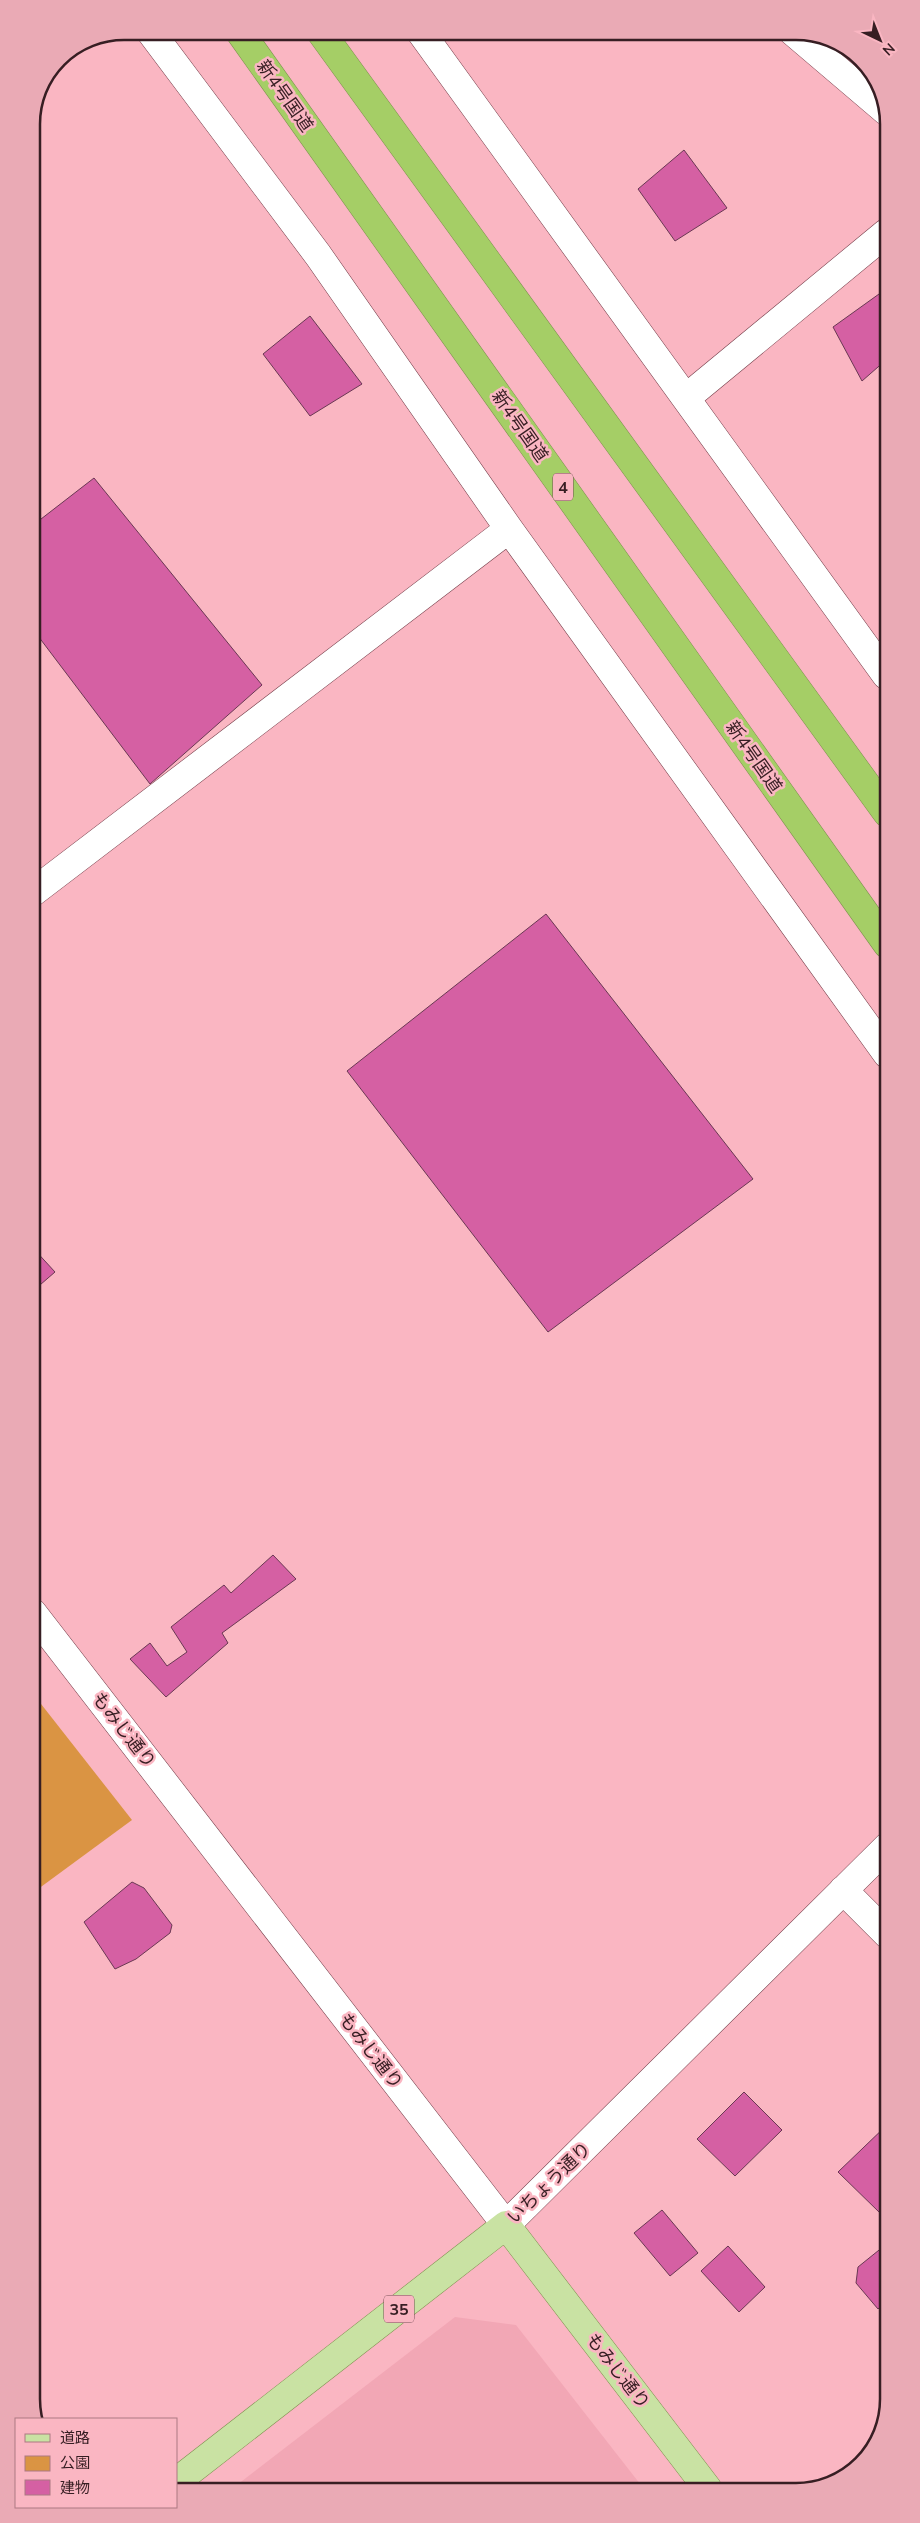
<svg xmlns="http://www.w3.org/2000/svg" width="920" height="2523" viewBox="0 0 920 2523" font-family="'Nunito Sans','Noto Sans JP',sans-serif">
  <rect width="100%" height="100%" fill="#fab6c2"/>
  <path fill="#f2a7b5" d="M455,2317L516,2325L644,2489L229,2491Z"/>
  <path fill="#da9443" d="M34,1695L132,1820L34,1892Z"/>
  <path fill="#d560a3" stroke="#6a3853" d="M684,150L727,208L675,241L638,189Z
    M886,289V360L862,381L833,327Z
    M310,316L362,384L310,416L263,354Z
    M94,478L262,685L150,784L32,628V526Z
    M546,914L753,1179L548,1332L347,1071Z
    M33,1248L55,1272L33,1291Z
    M273,1555L296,1579L222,1633L228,1643L166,1697L130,1659L150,1643L167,1666L187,1652L171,1627L224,1585L231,1593Z
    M132,1882L144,1888L172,1925L170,1933L136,1959L115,1969L84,1922Z
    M744,2092L782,2130L735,2176L697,2139Z
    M888,2124V2205L880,2213L838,2172Z
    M662,2210L698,2253L670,2276L634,2233Z
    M889,2242V2299L878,2309L856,2283L858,2267Z
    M728,2246L765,2287L739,2312L701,2271Z"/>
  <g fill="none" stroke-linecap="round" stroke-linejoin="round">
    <defs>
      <path id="minor" d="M150,31L318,255L509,529L887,1054
        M420,31L886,675
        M792,31L886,111
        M686,398L886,233
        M32,893L509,529
        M33,1613L506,2225L888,1846
        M843,1890L888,1935"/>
      <path id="major" d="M176,2482L506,2225L708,2489"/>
      <path id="highway" d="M239,31L887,944
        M320,31L887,813"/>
    </defs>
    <use href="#minor" stroke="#733b47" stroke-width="29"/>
    <use href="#major" stroke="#7e904f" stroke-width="29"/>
    <use href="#highway" stroke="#7e904f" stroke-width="29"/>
    <use href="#minor" stroke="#fff" stroke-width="28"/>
    <use href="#major" stroke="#c9e2a3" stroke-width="28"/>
    <use href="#highway" stroke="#a5ce66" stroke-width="28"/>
  </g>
  <g text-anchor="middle" stroke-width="5" stroke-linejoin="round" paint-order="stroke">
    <g fill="#fab6c2" stroke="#724c53" stroke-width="1">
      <rect x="553" y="473.5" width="20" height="27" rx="4"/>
      <rect x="384" y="2295.5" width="30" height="27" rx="4"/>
    </g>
    <g font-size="16" font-weight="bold" fill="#371e23">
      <text x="563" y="493">4</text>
      <text x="399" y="2315">35</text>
    </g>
    <g font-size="18" fill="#371e23" stroke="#fab6c2">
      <text transform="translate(285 96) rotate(55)" y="6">新4号国道</text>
      <text transform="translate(520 426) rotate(55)" y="6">新4号国道</text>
      <text transform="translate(754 757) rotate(55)" y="6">新4号国道</text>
      <text transform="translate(124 1730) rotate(52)" y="6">もみじ通り</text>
      <text transform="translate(371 2051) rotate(52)" y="6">もみじ通り</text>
      <text transform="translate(549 2183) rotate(-44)" y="6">いちょう通り</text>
      <text transform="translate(618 2371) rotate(52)" y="6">もみじ通り</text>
    </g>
  </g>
  <path d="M0 0H920V2523H0ZM124 40H796A84 84 0 0 1 880 124V2399A84 84 0 0 1 796 2483H124A84 84 0 0 1 40 2399V124A84 84 0 0 1 124 40Z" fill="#eaaab5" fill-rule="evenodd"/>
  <path fill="none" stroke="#371e23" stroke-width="2.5" d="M124 40H796A84 84 0 0 1 880 124V2399A84 84 0 0 1 796 2483H124A84 84 0 0 1 40 2399V124A84 84 0 0 1 124 40Z"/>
  <rect x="15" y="2418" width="162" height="90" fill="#fab6c2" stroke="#ac7982"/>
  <rect x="25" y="2434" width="25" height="8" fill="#c9e2a3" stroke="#ac7982"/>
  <text x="60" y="2443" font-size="15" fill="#371e23">道路</text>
  <rect x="25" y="2456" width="25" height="15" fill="#da9443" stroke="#ac7982"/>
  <text x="60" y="2468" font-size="15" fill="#371e23">公園</text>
  <rect x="25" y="2480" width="25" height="15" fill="#d560a3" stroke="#ac7982"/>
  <text x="60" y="2493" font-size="15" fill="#371e23">建物</text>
  <g transform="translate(880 40) rotate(137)" stroke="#fab6c2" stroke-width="4" paint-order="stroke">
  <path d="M0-4L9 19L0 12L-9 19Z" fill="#371e23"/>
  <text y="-8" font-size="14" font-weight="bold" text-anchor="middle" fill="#371e23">N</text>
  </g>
</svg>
